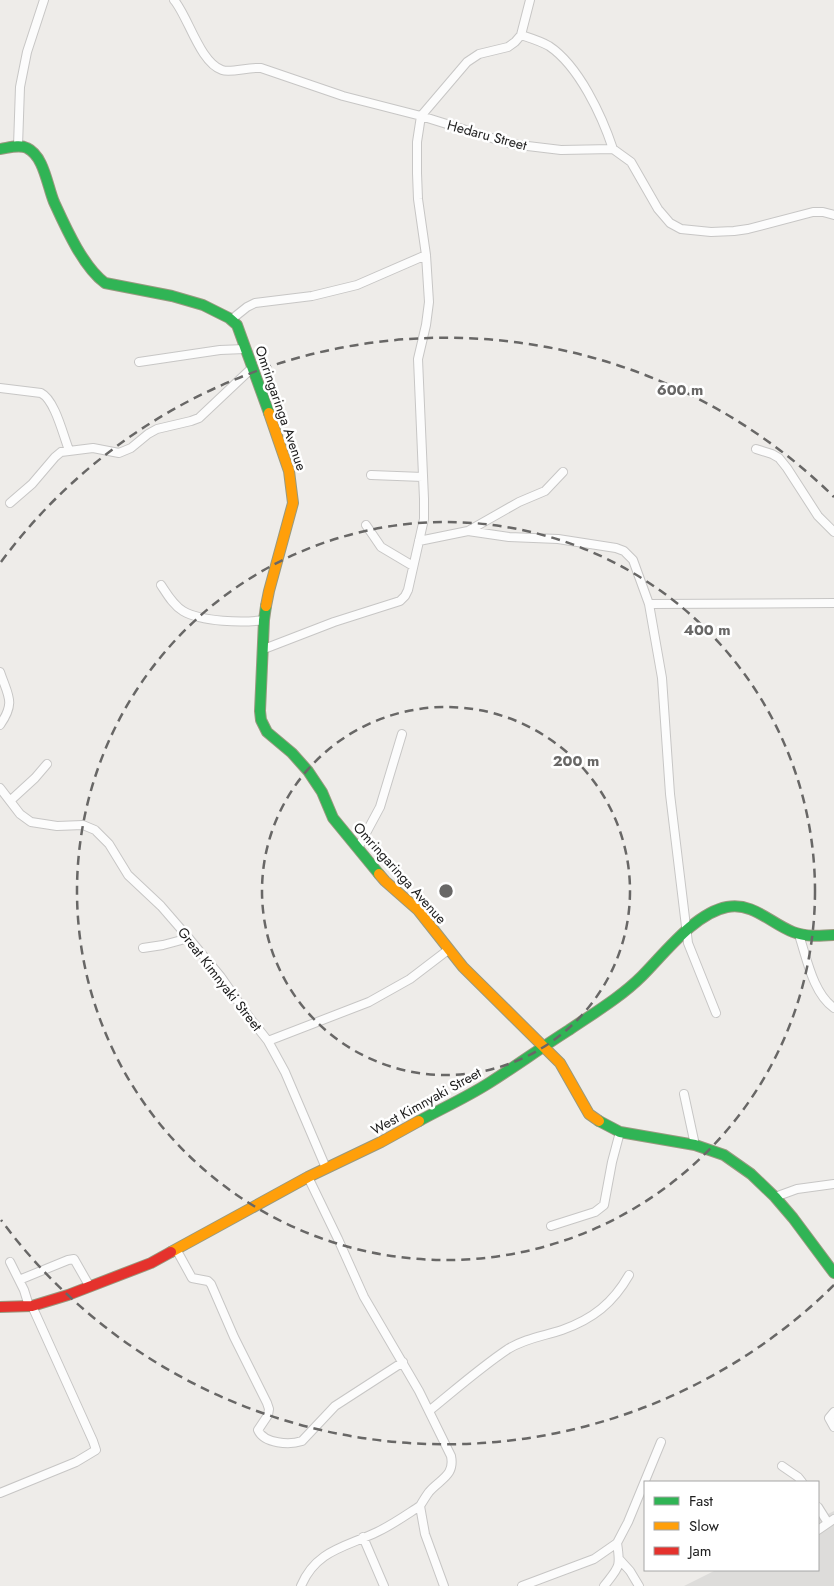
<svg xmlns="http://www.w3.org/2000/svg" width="834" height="1586" viewBox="0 0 834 1586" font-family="Jost,sans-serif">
  <rect width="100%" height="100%" fill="#eeece9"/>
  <path fill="#dddcda" d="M834,1511V1586H684L716,1570H818V1519Z"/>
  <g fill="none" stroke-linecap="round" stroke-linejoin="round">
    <defs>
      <path id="street" d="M174,0C188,16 200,63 222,70C231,73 248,67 261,68L343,96L421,116L511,144L561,150L613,149L631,162L658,209L670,223L681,229L711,232L734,231L748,229L813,212H823L834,215
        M521,35C530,38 540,41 549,46C579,66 602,116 613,149
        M18,146L20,87L27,52L44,0
        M232,319L247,307L255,303L312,296L357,285L426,255
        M139,362L220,350L245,349
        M0,388L41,393C55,400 63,435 69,450
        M756,449L772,454L779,458L787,468L818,516L834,532
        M371,475L423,477
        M10,503L32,484L55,457L61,452L93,448L119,453L131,448L148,434L157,429L191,421L199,418L252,368
        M366,525L381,547L413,566
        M468,531L519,502L545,491L563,472
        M419,541L468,531L509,537L558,539L616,548L624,551L633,560L649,604L662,678L670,794L688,943L716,1013
        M161,585C167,594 173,605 183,611C202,622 243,623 264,620
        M649,604L834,603
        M264,649L334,622L400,601L405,596L408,590L424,519V499L418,359L426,325L429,302L426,255L418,199L417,173V142L421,116L467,62L479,54L508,47L515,42L521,35L530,0
        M0,672C8,696 16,702 0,725
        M0,788L20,814L31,822L57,826L83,825L95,830L109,844L128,875L161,906L187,936L221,977L249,1017L268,1041L285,1072L326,1168
        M11,800L35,778L47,764
        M358,848L380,807L402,734
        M799,935C807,959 813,993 834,1008
        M143,948L163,945L189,938
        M268,1041L369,1002L410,979L448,950
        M684,1094L695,1145
        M308,1177L338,1239L364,1297L419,1391L451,1456C455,1476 440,1479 429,1492C426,1496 423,1501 420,1506L425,1534L444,1586
        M775,1197L797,1189L834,1184
        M551,1226L595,1212L604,1205L612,1162L620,1132
        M176,1249L192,1278L208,1281L211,1284L234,1337L267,1403L269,1409L268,1415L258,1430C264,1444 290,1445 302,1441L335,1406L403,1362
        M10,1262L24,1290L29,1306
        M19,1280L68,1260L74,1259L90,1287
        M429,1411C455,1390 481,1367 508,1349C526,1338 544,1336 562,1330C593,1319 613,1303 629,1275
        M834,1412L829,1418L834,1427
        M782,1466L798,1477L802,1482
        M0,1493L76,1462L96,1450L93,1441L32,1306
        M818,1507L828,1523
        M818,1530L834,1519
        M363,1537L384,1586
        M620,1560L630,1571L639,1586
        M301,1586C316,1550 346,1547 377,1532C392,1525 406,1515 420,1506
        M522,1586L594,1559L617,1543L628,1522L661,1442
        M604,1586C619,1567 621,1568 617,1543"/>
      <path id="fast" d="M0,149C8,148 19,144 27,148C44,156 47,185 54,202C65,226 83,267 105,283L172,296L203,305L229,318L237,325L269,413
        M266,606L264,620L260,711L261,720L267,732L292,753L308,771L322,792L333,818L379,874
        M419,1121C443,1108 467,1097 489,1083C516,1066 542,1047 569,1030C594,1013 621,997 642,976C664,954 695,913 727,907C753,902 770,923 793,932C806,937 820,936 834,935
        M599,1121L620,1132L695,1145L724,1155L751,1174L775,1197L793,1218L834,1273"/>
      <path id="slow" d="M266,606L269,591L293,503L289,471L269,413
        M379,874L385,881L418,910L463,967L560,1063L589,1114L599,1121
        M171,1252L308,1177L381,1142L419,1121"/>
      <path id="jam" d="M0,1307L32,1306L68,1295L151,1263L171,1252"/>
    </defs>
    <use href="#street" stroke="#c7c6c5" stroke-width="10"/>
    <use href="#fast" stroke="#98997f" stroke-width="12"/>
    <use href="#slow" stroke="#98997f" stroke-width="12"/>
    <use href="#jam" stroke="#98997f" stroke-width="12"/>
    <use href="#street" stroke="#fcfcfc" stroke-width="8"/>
    <use href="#fast" stroke="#30b455" stroke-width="10"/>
    <use href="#slow" stroke="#ff9f0a" stroke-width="10"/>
    <use href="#jam" stroke="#e5322d" stroke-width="10"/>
  </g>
  <g fill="none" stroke="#686766" stroke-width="2.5" stroke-dasharray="9 6">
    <circle cx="446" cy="891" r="184"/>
    <circle cx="446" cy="891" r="369"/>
    <path d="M834 1285A553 553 0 0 1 1 1220M1 562A553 553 0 0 1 834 497"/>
  </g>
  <g text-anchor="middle" stroke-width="5" stroke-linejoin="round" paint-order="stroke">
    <g font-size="14" fill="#202020" stroke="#fff">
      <text transform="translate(487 135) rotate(15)" y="5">Hedaru Street</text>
      <text transform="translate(281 408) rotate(71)" y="5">Omringaringa Avenue</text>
      <text transform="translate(400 873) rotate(48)" y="5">Omringaringa Avenue</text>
      <text transform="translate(220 979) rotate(52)" y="5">Great Kimnyaki Street</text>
      <text transform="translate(426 1101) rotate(-29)" y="5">West Kimnyaki Street</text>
    </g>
  </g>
  <circle cx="446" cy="891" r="8" fill="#686766" stroke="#fff" stroke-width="2.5"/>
  <g font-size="15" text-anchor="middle" font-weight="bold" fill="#686766" stroke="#fff" stroke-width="5" stroke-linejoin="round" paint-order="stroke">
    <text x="680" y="395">600 m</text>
    <text x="707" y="635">400 m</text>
    <text x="576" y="766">200 m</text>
  </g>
  <rect x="644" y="1481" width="175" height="90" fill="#ffffff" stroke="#a6a6a6"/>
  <rect x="654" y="1497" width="25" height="8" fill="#30b455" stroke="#a6a6a6"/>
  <text x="689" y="1506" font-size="15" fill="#202020">Fast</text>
  <rect x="654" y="1522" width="25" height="8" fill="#ff9f0a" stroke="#a6a6a6"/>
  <text x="689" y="1531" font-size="15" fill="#202020">Slow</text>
  <rect x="654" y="1547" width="25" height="8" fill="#e5322d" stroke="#a6a6a6"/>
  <text x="689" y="1556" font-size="15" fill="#202020">Jam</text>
</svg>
